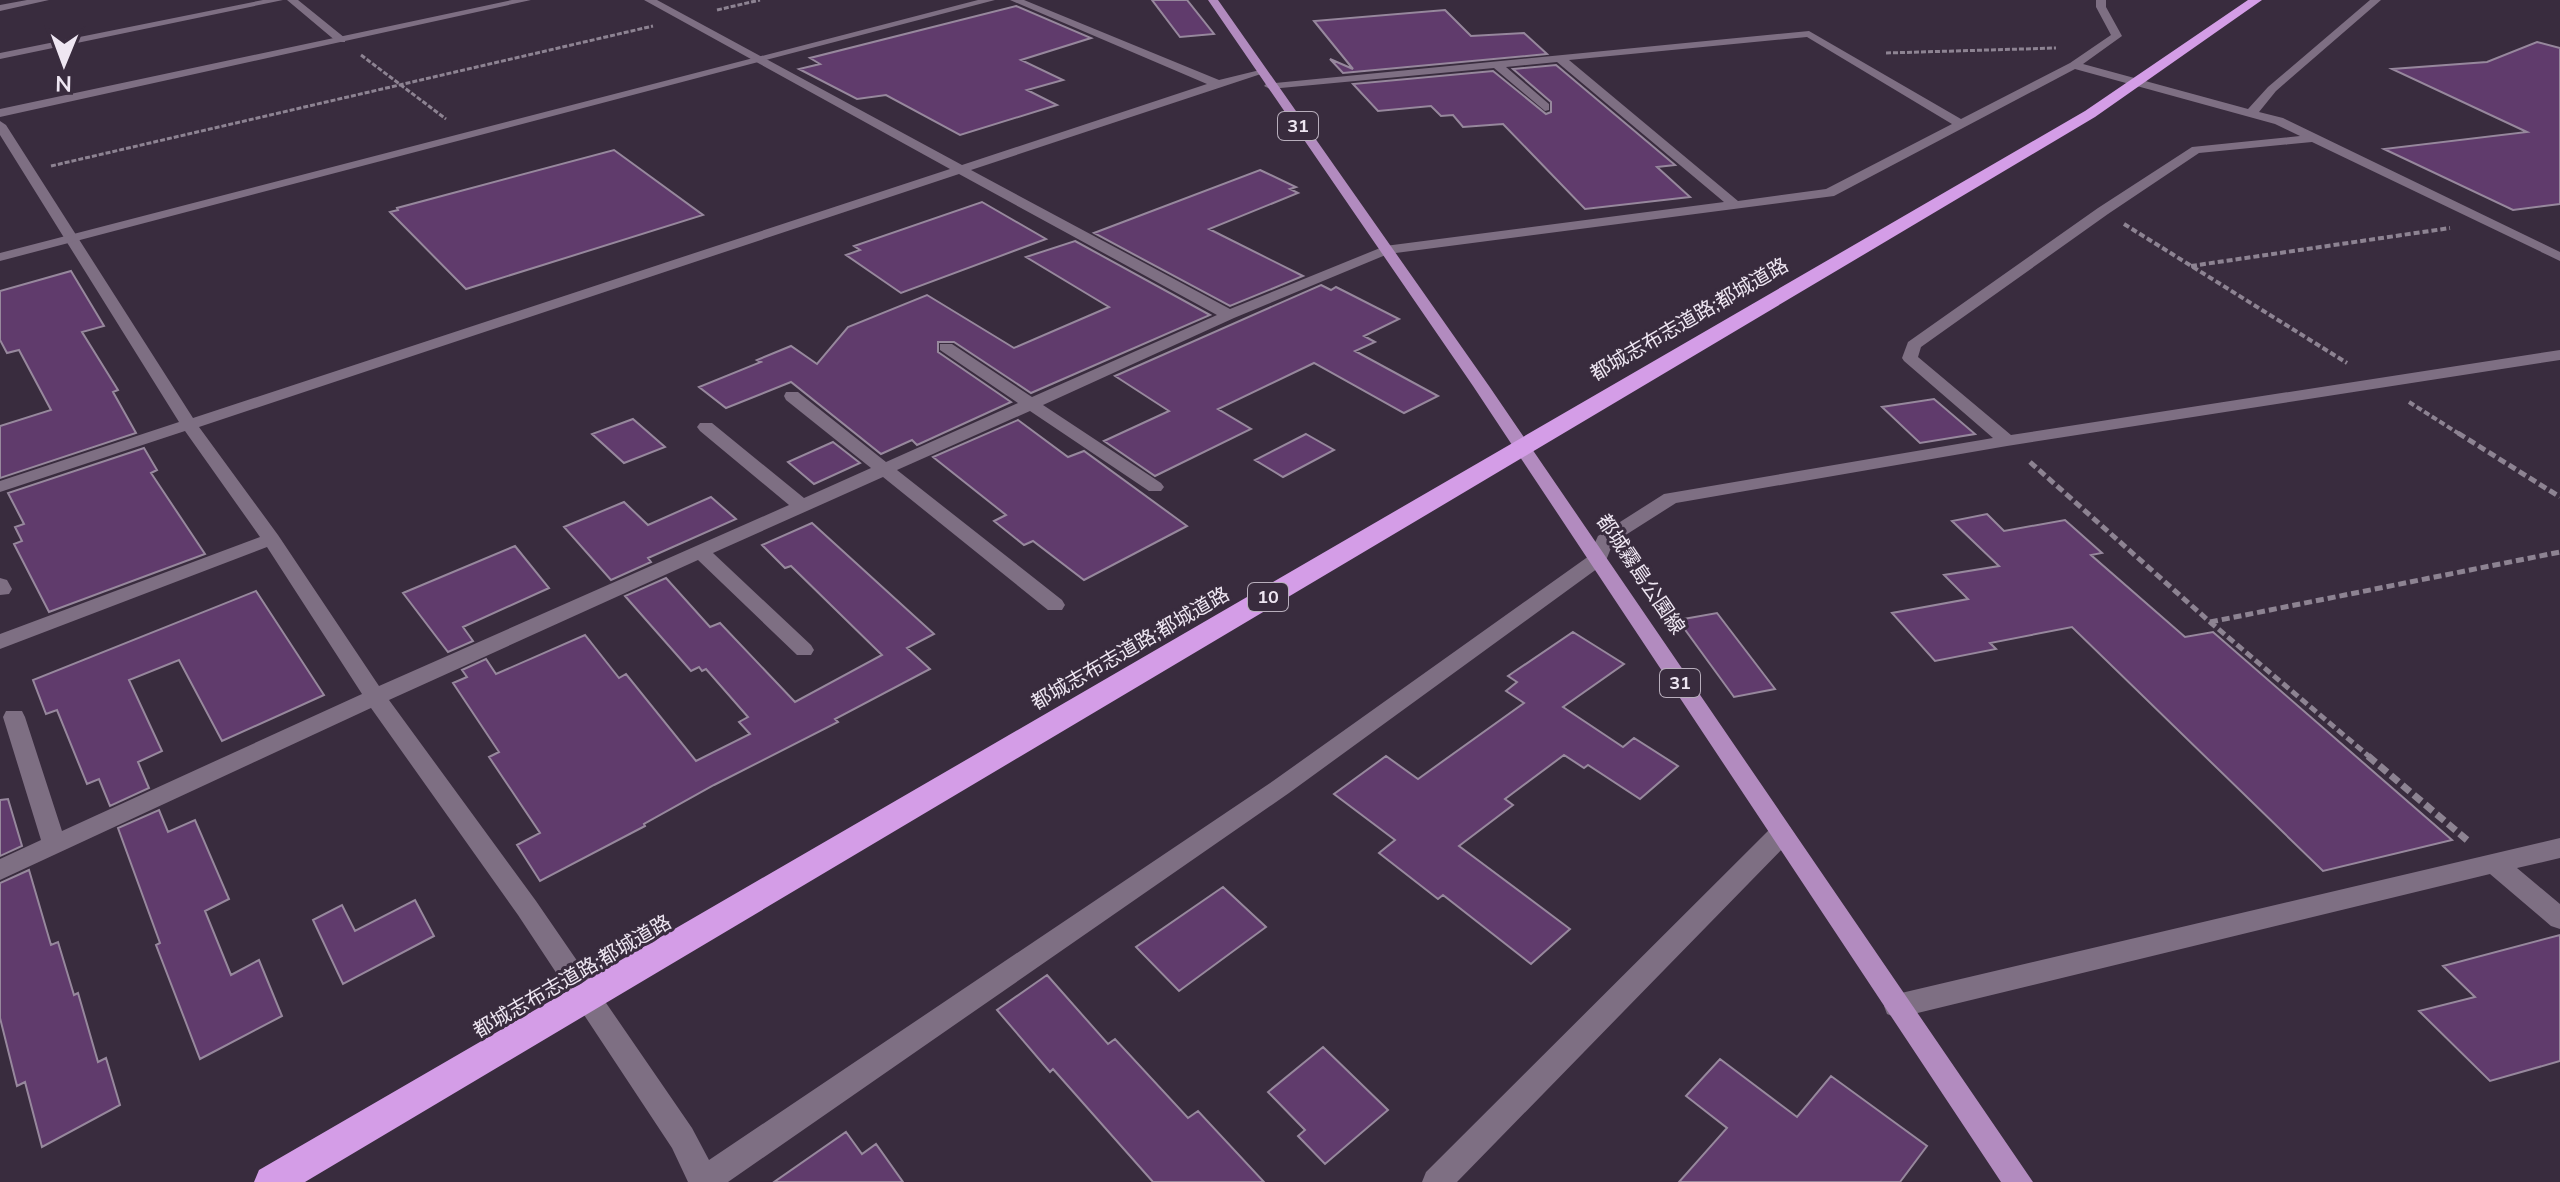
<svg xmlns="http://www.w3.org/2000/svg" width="2560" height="1182" viewBox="0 0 2560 1182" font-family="Mulish,'Noto Sans JP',sans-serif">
  <rect width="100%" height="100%" fill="#392c3e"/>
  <path fill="#603b6c" stroke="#97889d" stroke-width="2" d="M1152,0H1187L1214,34L1180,37Z
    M1016,6L1091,38L1021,60L1063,80L1027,90L1057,105L960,135L886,95L857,99L799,69L820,64L810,58Z
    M1445,10L1471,36L1524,33L1547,54L1343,73L1330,59L1353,69L1314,21Z
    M2537,42L2560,48V204L2513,210L2384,149L2527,132L2392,69L2487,62Z
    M1556,65L1675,165L1657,167L1690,197L1585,209L1503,124L1463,127L1453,115L1441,116L1431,106L1378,111L1353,84L1493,71L1546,114L1551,112V102L1513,69Z
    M614,150L703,215L466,289L390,212L398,210L397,208Z
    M1260,170L1296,187L1290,189L1298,193L1209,229L1303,276L1230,306L1094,233Z
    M982,202L1046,239L901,293L846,255L860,250L854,246Z
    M1075,241L1210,315L1031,393L954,342H938V352L1011,402L917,445L912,440L881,454L791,382L726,408L699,387L761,362L757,360L791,346L817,364L848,327L927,295L1014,348L1109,307L1026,257Z
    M71,271L104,326L82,332L118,390L113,392L136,433L0,478V426L51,410L19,350L7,353L0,340V291Z
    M1321,285L1331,290L1336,287L1399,319L1364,336L1375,342L1355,351L1438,396L1404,413L1314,363L1218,409L1251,429L1155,476L1104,441L1169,411L1115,376Z
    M1934,399L1975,434L1920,443L1882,407Z
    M633,419L665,447L624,463L592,434Z
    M1018,420L1068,457L1084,451L1187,526L1084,580L1033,541L1024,545L994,521L1006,515L933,457Z
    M1306,434L1334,450L1283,477L1255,460Z
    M833,442L860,463L814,484L788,462Z
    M144,448L157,470L151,473L205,554L49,612L14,544L22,541L15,527L24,524L8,493Z
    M711,497L736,519L648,558L651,562L611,580L564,527L624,502L648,525Z
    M1987,514L2004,531L2065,520L2102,553L2091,555L2185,637L2213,632L2452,840L2323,871L2072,627L1990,643L1996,649L1935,661L1892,613L1968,599L1944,575L1999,566L1952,521Z
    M812,523L934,634L907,648L930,669L835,719L838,722L714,785L644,824L645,826L540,881L517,845L540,833L489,757L499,752L453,683L467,677L462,670L486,659L496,674L585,635L619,678L626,674L696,761L750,734L739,722L748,717L706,669L702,671L699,667L691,671L625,596L666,578L710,627L720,623L795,702L882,655L791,566L785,568L762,545Z
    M515,546L549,588L463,627L473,641L448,652L403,593Z
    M256,591L324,695L222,741L179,660L129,680L162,751L138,762L149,788L110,806L99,779L87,784L57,710L46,714L33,680Z
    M1717,613L1775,689L1734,697L1678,620Z
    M1573,632L1624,664L1563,707L1623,747L1634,738L1678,766L1640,799L1588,765L1584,768L1564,755L1505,799L1513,805L1459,846L1570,929L1531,964L1443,895L1438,899L1379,853L1395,840L1334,794L1386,756L1418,779L1524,703L1506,691L1517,682L1508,676Z
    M8,799L22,846L0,856V800Z
    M159,810L168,832L195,820L229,899L205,911L231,975L259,960L282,1016L200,1059L156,945L160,943L118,828Z
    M29,870L51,945L58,942L74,995L78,993L98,1062L106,1058L120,1105L42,1147L25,1082L17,1086L0,1018V883Z
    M1223,887L1266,927L1179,991L1136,947Z
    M415,900L434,936L343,984L313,920L342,905L355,931Z
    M2560,935V1061L2490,1081L2419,1011L2475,997L2443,966Z
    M1047,975L1108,1044L1115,1039L1188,1118L1198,1111L1264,1182H1153L1053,1069L1050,1072L997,1010Z
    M1323,1047L1388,1110L1325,1164L1298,1136L1305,1130L1268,1092Z
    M1720,1059L1797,1117L1831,1076L1927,1146L1900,1182H1679L1727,1128L1686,1096Z
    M846,1132L862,1154L876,1144L903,1182H774Z"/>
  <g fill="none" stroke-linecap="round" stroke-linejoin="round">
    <path stroke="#8d8392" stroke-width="3" stroke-dasharray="5 2" stroke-linecap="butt" d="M717,10L760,0
      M1886,53L2056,48
      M361,55L446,119
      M51,166L653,26"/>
    <path stroke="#8d8392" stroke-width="4" stroke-dasharray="6 3" stroke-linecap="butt" d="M2124,224L2347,363
      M2191,266L2450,228
      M2409,402L2461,435"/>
    <path stroke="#8d8392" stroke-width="5" stroke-dasharray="8 4" stroke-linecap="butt" d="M2458,433L2560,497
      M2030,462L2210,622L2371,758
      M2210,622L2560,552"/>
    <path stroke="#8d8392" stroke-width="7" stroke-dasharray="10 5" stroke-linecap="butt" d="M2368,756L2467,840"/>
    <path fill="#7e6f83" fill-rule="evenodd" d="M27,0H49L0,11V5Z
      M263,0H283L0,59V53Z
      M287,0H298L345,38V42H337Z
      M644,0H657L962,165L1207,84L1010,0H1024L1219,80L1264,69V73L971,170L1230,309L1385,246L1724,202L1557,62L1506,67L1549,104V110L1545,111L1494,68L1270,89L1264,86L1266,84L1809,31L1961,119L2070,63L2111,35L2096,7V0H2106V7L2122,36L2083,64L2248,109L2268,87L2370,0H2381L2276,91L2259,112L2283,118L2560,252V261L2312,142L2199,153L2108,214L1921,347L1918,357L2011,435L2560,350V360L2007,446L1676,503L1613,543L1605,563L1289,793L728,1182H688L672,1148L518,915L371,708L0,880V859L41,840L3,717L6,711H22L25,717L62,831L362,694L267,547L0,649V634L260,537L185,431L0,492V481L179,422L0,135V121L6,125L193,418L950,169ZM1807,37L1952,124L1826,189L1738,201L1569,60ZM2075,69L2275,124L2300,136L2192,147L2098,208L1908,342L1902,358L1904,361L1993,438L1664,494L1598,536L1589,556L1273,781L709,1160L692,1128L536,901L389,700L698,560L797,655H811L814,650L811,645L713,553L883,477L1048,610H1062L1065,605L1062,600L897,470L1030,411L1149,491H1161L1164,487L1161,483L1043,405L1234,318L1388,254L1834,196ZM959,174L1217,315L1032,397L952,344H940V350L1018,403L886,462L798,392H786L784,396L786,400L871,468L804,498L712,423H700L697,427L700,431L789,505L379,686L278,535L199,427Z
      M0,578L7,580L12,589L9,594L0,595Z
      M2560,838V858L2517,868L2560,904V929L2551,926L2490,874L1897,1018L1887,1014L1884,1006L1887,998L1897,994Z"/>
    <path fill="#7e6f83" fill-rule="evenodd" d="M512,0H531L0,117V109Z
      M978,0H995L0,261V253Z
      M1781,825L1790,827L1793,834L1790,841L1457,1182H1422L1426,1172L1772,827Z"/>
    <path fill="#b28bbf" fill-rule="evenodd" d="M1208,0H1218L1489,386L2033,1182H2001L1473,386Z"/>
    <path fill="#d49de7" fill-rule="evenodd" d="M2248,0H2262L2095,117L305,1182H254L259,1170L2085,111Z"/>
  </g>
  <g text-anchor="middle" stroke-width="6" stroke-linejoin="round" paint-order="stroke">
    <g fill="#392c3e" stroke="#b8aebc" stroke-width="2">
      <rect x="1278" y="112" width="40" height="28" rx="6"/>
      <rect x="1248" y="583" width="40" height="28" rx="6"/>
      <rect x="1660" y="669" width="40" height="28" rx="6"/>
    </g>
    <g font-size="18" font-weight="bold" fill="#eee6f2">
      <text x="1298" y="132">31</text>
      <text x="1268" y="603">10</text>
      <text x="1680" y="689">31</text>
    </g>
    <g font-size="20" fill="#eee6f2" stroke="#392c3e">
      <text transform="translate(1689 319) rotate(-30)" y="7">都城志布志道路;都城道路</text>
      <text transform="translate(1641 574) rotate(56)" y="7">都城霧島公園線</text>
      <text transform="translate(1130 648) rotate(-30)" y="7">都城志布志道路;都城道路</text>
      <text transform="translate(572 976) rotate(-30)" y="7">都城志布志道路;都城道路</text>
    </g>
  </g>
  <g transform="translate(64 64) rotate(181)" stroke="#392c3e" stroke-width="6" paint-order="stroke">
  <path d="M0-6L14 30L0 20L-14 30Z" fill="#eee6f2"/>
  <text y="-12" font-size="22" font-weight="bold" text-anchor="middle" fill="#eee6f2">N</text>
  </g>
</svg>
